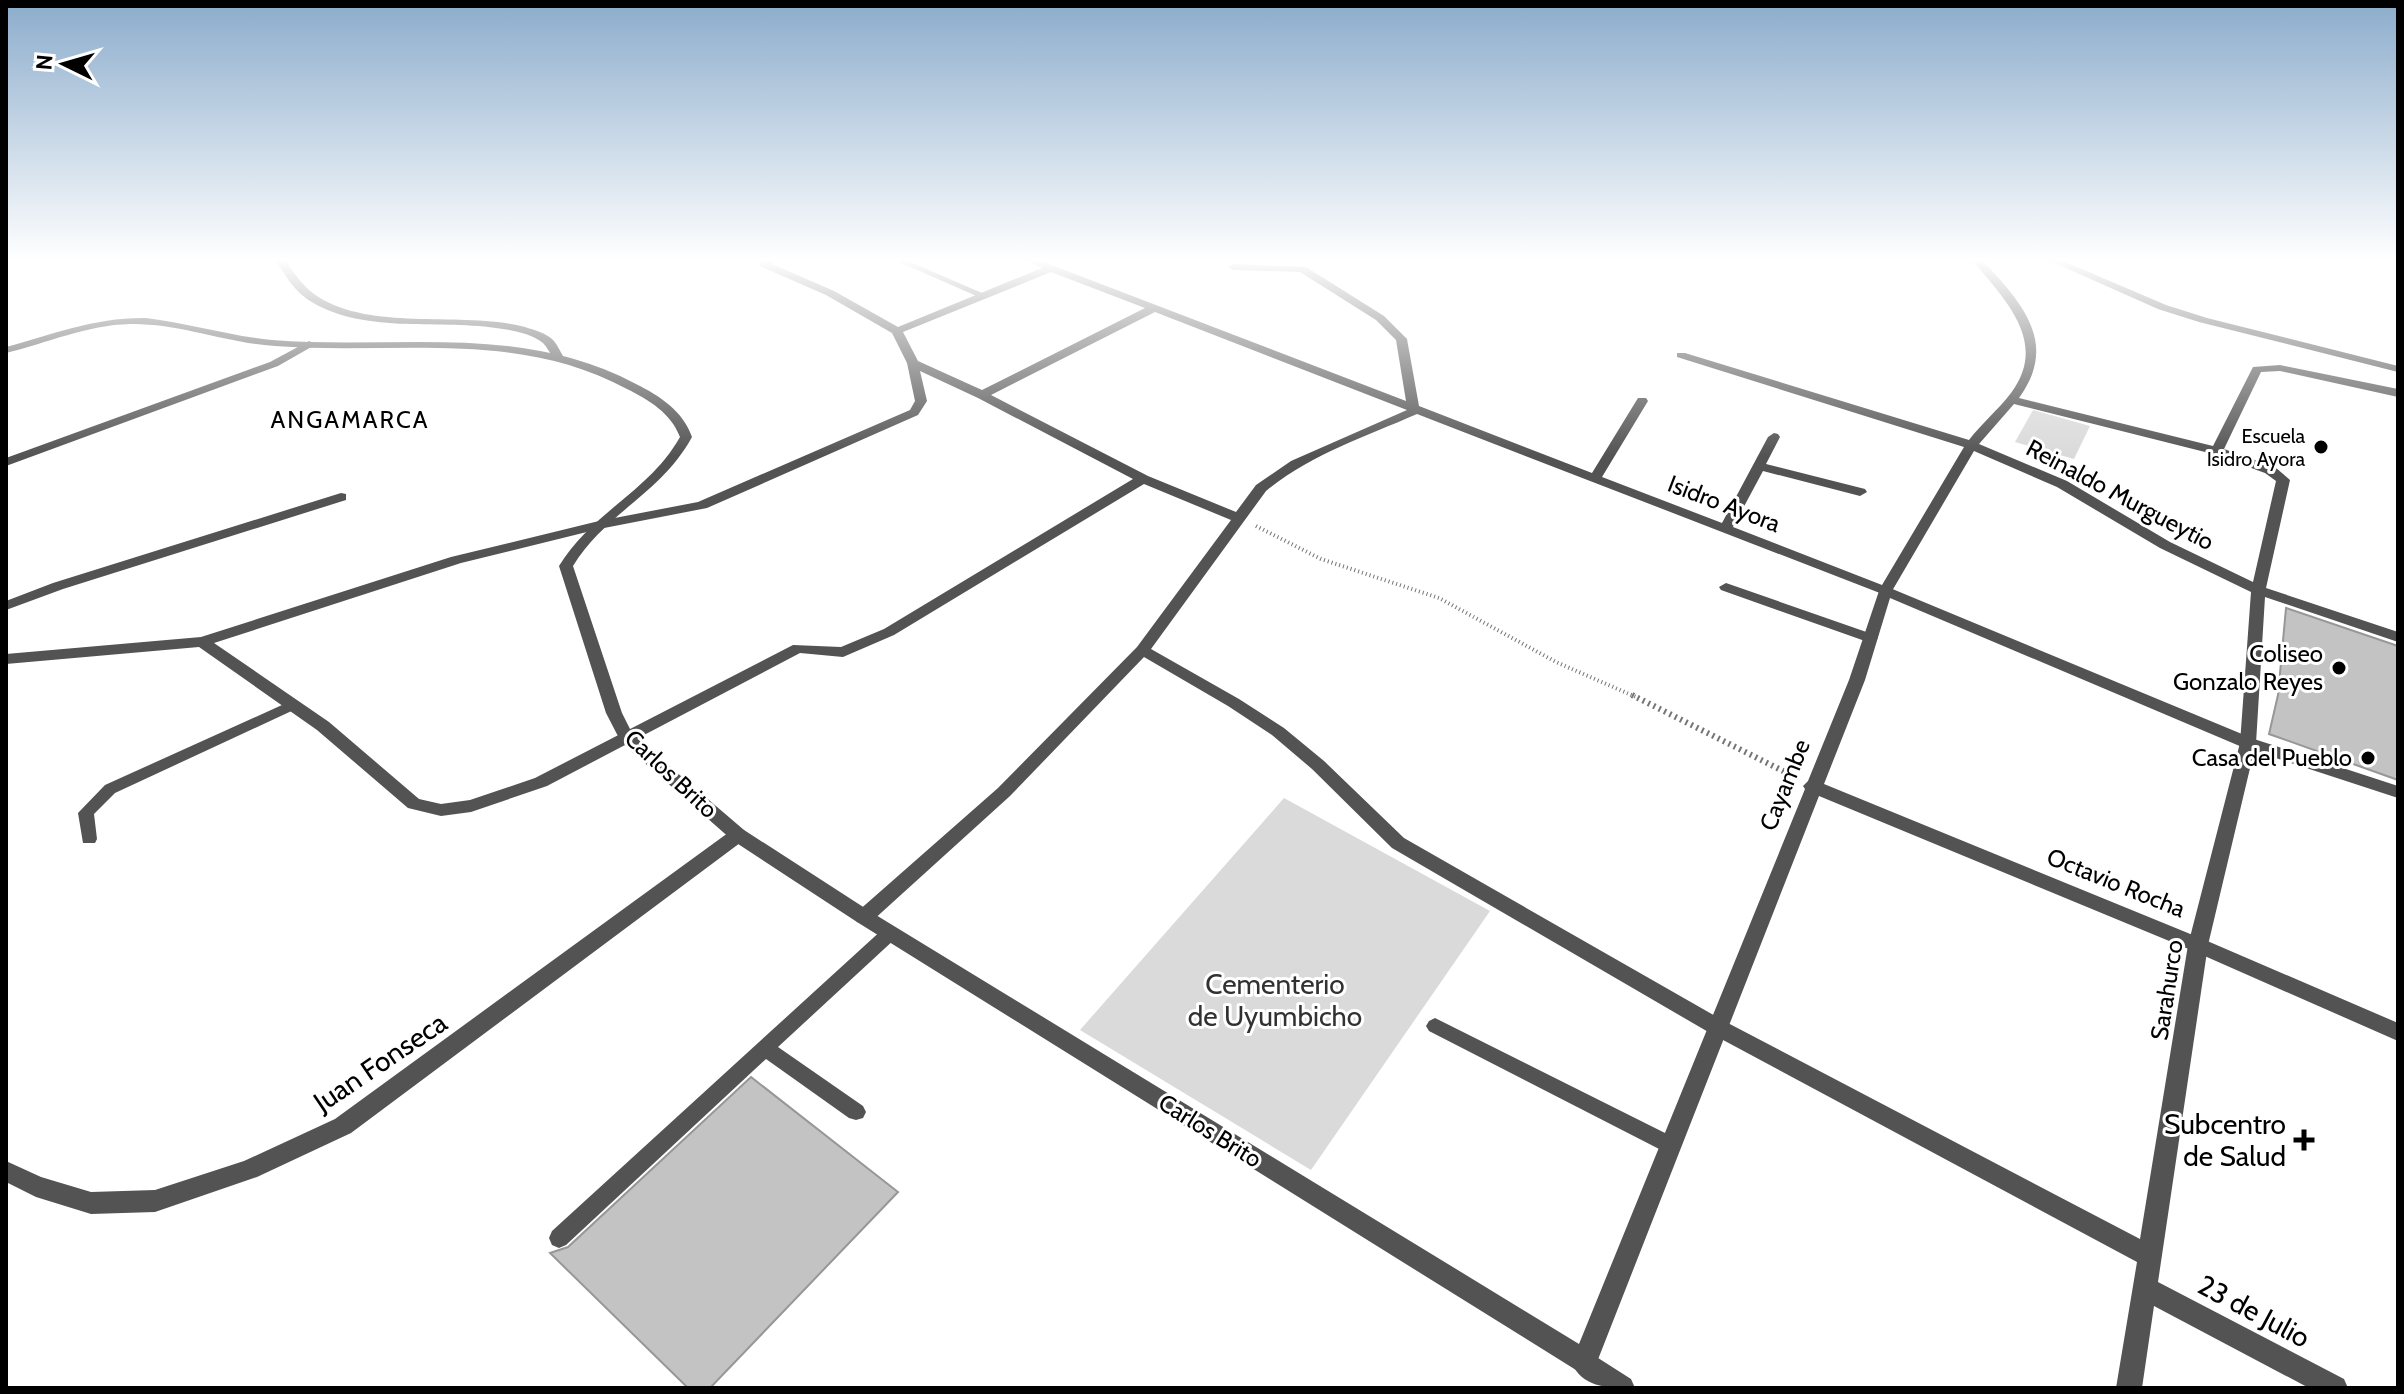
<svg xmlns="http://www.w3.org/2000/svg" width="2404" height="1394" viewBox="0 0 2404 1394" font-family="Cabin,sans-serif">
  <rect width="100%" height="100%" fill="#fff"/>
  <path fill="#dadada" d="M2033,410L2090,426L2074,459L2015,442Z
    M1284,798L1490,911L1311,1170L1080,1030Z"/>
  <path fill="#c3c3c3" stroke="#979797" stroke-width="2" d="M2286,608L2398,646V780L2269,734L2278,695Z
    M751,1077L898,1192L710,1388H688L550,1253L568,1247Z"/>
  <g fill="none" stroke-linecap="round" stroke-linejoin="round">
    <path stroke="#757575" stroke-width="4" stroke-dasharray="1 3" stroke-linecap="butt" d="M1256,526L1321,559L1439,598L1556,662L1636,697"/>
    <path stroke="#757575" stroke-width="6" stroke-dasharray="2 4" stroke-linecap="butt" d="M1632,695L1797,778"/>
    <path fill="#535353" fill-rule="evenodd" d="M897,261H908L989,296L981,298Z
      M293,700L300,705L298,708L115,793L94,814L97,839L95,843H83L78,813L105,785Z
      M890,926L896,928L898,933L896,938L778,1047L863,1106L866,1112L863,1118L856,1120L849,1118L766,1059L566,1245L559,1248L552,1245L549,1238L552,1231L884,928Z
      M1435,1018L1677,1139L1680,1145L1677,1151L1670,1154L1663,1151L1429,1031L1426,1026L1429,1021Z"/>
    <path fill="#535353" fill-rule="evenodd" d="M276,261H286C294,273 302,285 314,294C369,333 461,310 525,327C534,330 546,333 553,340C557,344 560,351 563,356L553,358C550,353 547,347 543,343C530,333 512,330 496,328C436,319 361,335 307,299C294,290 285,275 276,261Z
      M763,261H776L772,264L834,291L898,327L1042,268L1028,261H1041L1406,401L1396,340L1376,320L1300,272L1233,270L1228,267L1233,264L1306,267L1384,316L1407,339L1419,406L1592,473L1638,398H1646L1648,401L1602,477L1722,523L1768,437L1774,433L1778,434L1780,437L1766,464L1865,489L1867,492L1860,496L1763,471L1733,527L1882,585L1964,447L1677,357V353H1685L1969,440C1982,423 1998,410 2011,393C2049,342 2005,300 1973,261H1983C2022,303 2059,343 2019,398L2213,446L2253,367L2280,365L2398,389V397L2280,371L2261,372L2224,449L2275,467L2290,480L2266,588L2398,632V642L2265,597L2256,743L2208,945L2158,1282L2344,1379L2348,1388H2309L2154,1306L2142,1388H2116L2137,1262L1710,1033L1392,848L1312,769L1272,735L1228,706L1144,657L1010,796L871,922L864,924L857,922L854,917L857,912L998,788L1137,647L1231,520L1144,484L894,635L843,657L800,653L547,786L471,812L441,816L408,808L317,730L199,647L6,664V654L201,637L451,557L599,521L698,502L910,410L915,401L907,363L892,333L826,295L760,266L759,264ZM1051,272L1145,308L982,390L918,361L903,332ZM1155,312L1407,410L1291,461L1256,485L1236,512L1148,476L991,395ZM920,371L978,398L1133,479L884,629L841,647L793,645L535,778L470,800L441,804L419,799L329,722L214,643L461,563L599,529L707,508L918,415L927,401ZM2014,404L2213,454L2265,473L2276,481L2253,582L2170,542L2067,481L1979,444ZM1417,414L1885,595L1892,591L1974,451L2057,487L2160,548L2251,592L2240,743L2188,945L2140,1239L1724,1021L1404,838L1324,761L1284,728L1239,699L1151,649L1266,491C1311,454 1365,437 1417,414Z
      M2050,261H2063L2166,305L2207,318L2398,366V372L2199,322L2158,309Z
      M309,341L315,344L313,346L278,366L6,466V458L270,362Z
      M341,493L346,494V500L63,589L6,610V601L53,583Z
      M1726,583L1875,635L1878,638L1875,641H1865L1721,590L1719,587Z
      M738,828L744,830L747,835L744,840L351,1133L257,1177L155,1212L91,1214L36,1197L6,1182V1161L41,1177L91,1192L155,1190L244,1161L335,1119L732,830Z
      M1584,1349L1631,1379L1635,1388C1610,1388 1583,1389 1571,1362L1575,1353Z"/>
    <path fill="#535353" fill-rule="evenodd" d="M146,318C188,323 230,336 272,340C398,350 519,322 636,384C660,396 683,411 692,437C661,494 605,513 573,566L622,713L633,735L744,830L871,912L1579,1344L1805,789L1803,786L1808,781L1849,680L1880,588H1890L2254,739L2398,786V798L2242,747L1890,598L1865,680L1824,784L2205,940L2398,1023V1041L2191,950L1819,796L1597,1362L1593,1371L1584,1375L857,922L732,840L621,742L606,713L559,566C593,511 649,492 680,437C671,413 649,400 627,389C516,329 395,355 275,346C226,343 179,323 130,324C87,325 47,343 6,353V347C53,334 97,317 146,318Z"/>
  </g>
  <linearGradient id="sky" x2="0" y2="1"><stop stop-color="#8baccc"/><stop offset="0.57" stop-color="#fff"/><stop offset="1" stop-color="#fff" stop-opacity="0"/></linearGradient>
  <rect width="2404" height="456" fill="url(#sky)"/>
  <g fill="#000" stroke="#fff" stroke-width="3">
    <circle cx="2321" cy="447" r="8"/>
    <circle cx="2339" cy="668" r="8"/>
    <circle cx="2368" cy="758" r="8"/>
    <path d="M2300 1128h8v8h8v8h-8v8h-8v-8h-8v-8h8z"/>
  </g>
  <g text-anchor="middle" stroke-width="6" stroke-linejoin="round" paint-order="stroke">
    <g font-size="20" fill="#000" stroke="#fff" text-anchor="end">
      <text x="2305" y="443">Escuela<tspan x="2305" dy="23">Isidro Ayora</tspan></text>
    </g>
    <g font-size="24" letter-spacing="2" fill="#000" stroke="#fff">
      <text x="350" y="428">ANGAMARCA</text>
    </g>
    <g font-size="24" fill="#000" stroke="#fff">
      <text transform="translate(2120 495) rotate(28)" y="8">Reinaldo Murgueytio</text>
      <text transform="translate(1724 504) rotate(21)" y="8">Isidro Ayora</text>
      <text transform="translate(671 774) rotate(43)" y="8">Carlos Brito</text>
      <text transform="translate(1785 785) rotate(-68)" y="8">Cayambe</text>
      <text transform="translate(2116 883) rotate(22)" y="8">Octavio Rocha</text>
      <text transform="translate(2167 990) rotate(-81)" y="8">Sarahurco</text>
      <text transform="translate(1210 1131) rotate(32)" y="8">Carlos Brito</text>
    </g>
    <g font-size="24" fill="#000" stroke="#fff" text-anchor="end">
      <text x="2323" y="662">Coliseo<tspan x="2323" dy="28">Gonzalo Reyes</tspan></text>
      <text x="2352" y="766">Casa del Pueblo</text>
    </g>
    <g font-size="28" fill="#313131" stroke="#fff">
      <text x="1275" y="994">Cementerio<tspan x="1275" dy="32">de Uyumbicho</tspan></text>
    </g>
    <g font-size="28" fill="#000" stroke="#fff">
      <text transform="translate(380 1062) rotate(-34)" y="10">Juan Fonseca</text>
      <text transform="translate(2254 1311) rotate(28)" y="10">23 de Julio</text>
    </g>
    <g font-size="28" fill="#000" stroke="#fff" text-anchor="end">
      <text x="2286" y="1134">Subcentro<tspan x="2286" dy="32">de Salud</tspan></text>
    </g>
  </g>
  <rect width="2404" height="1394" fill="none" stroke="#000000" stroke-width="16"/>
  <g transform="translate(64 64) rotate(275)" stroke="#ffffff" stroke-width="6" paint-order="stroke">
  <path d="M0-6L14 30L0 20L-14 30Z" fill="#000000"/>
  <text y="-12" font-size="22" font-weight="bold" text-anchor="middle" fill="#000000">N</text>
  </g>
</svg>
